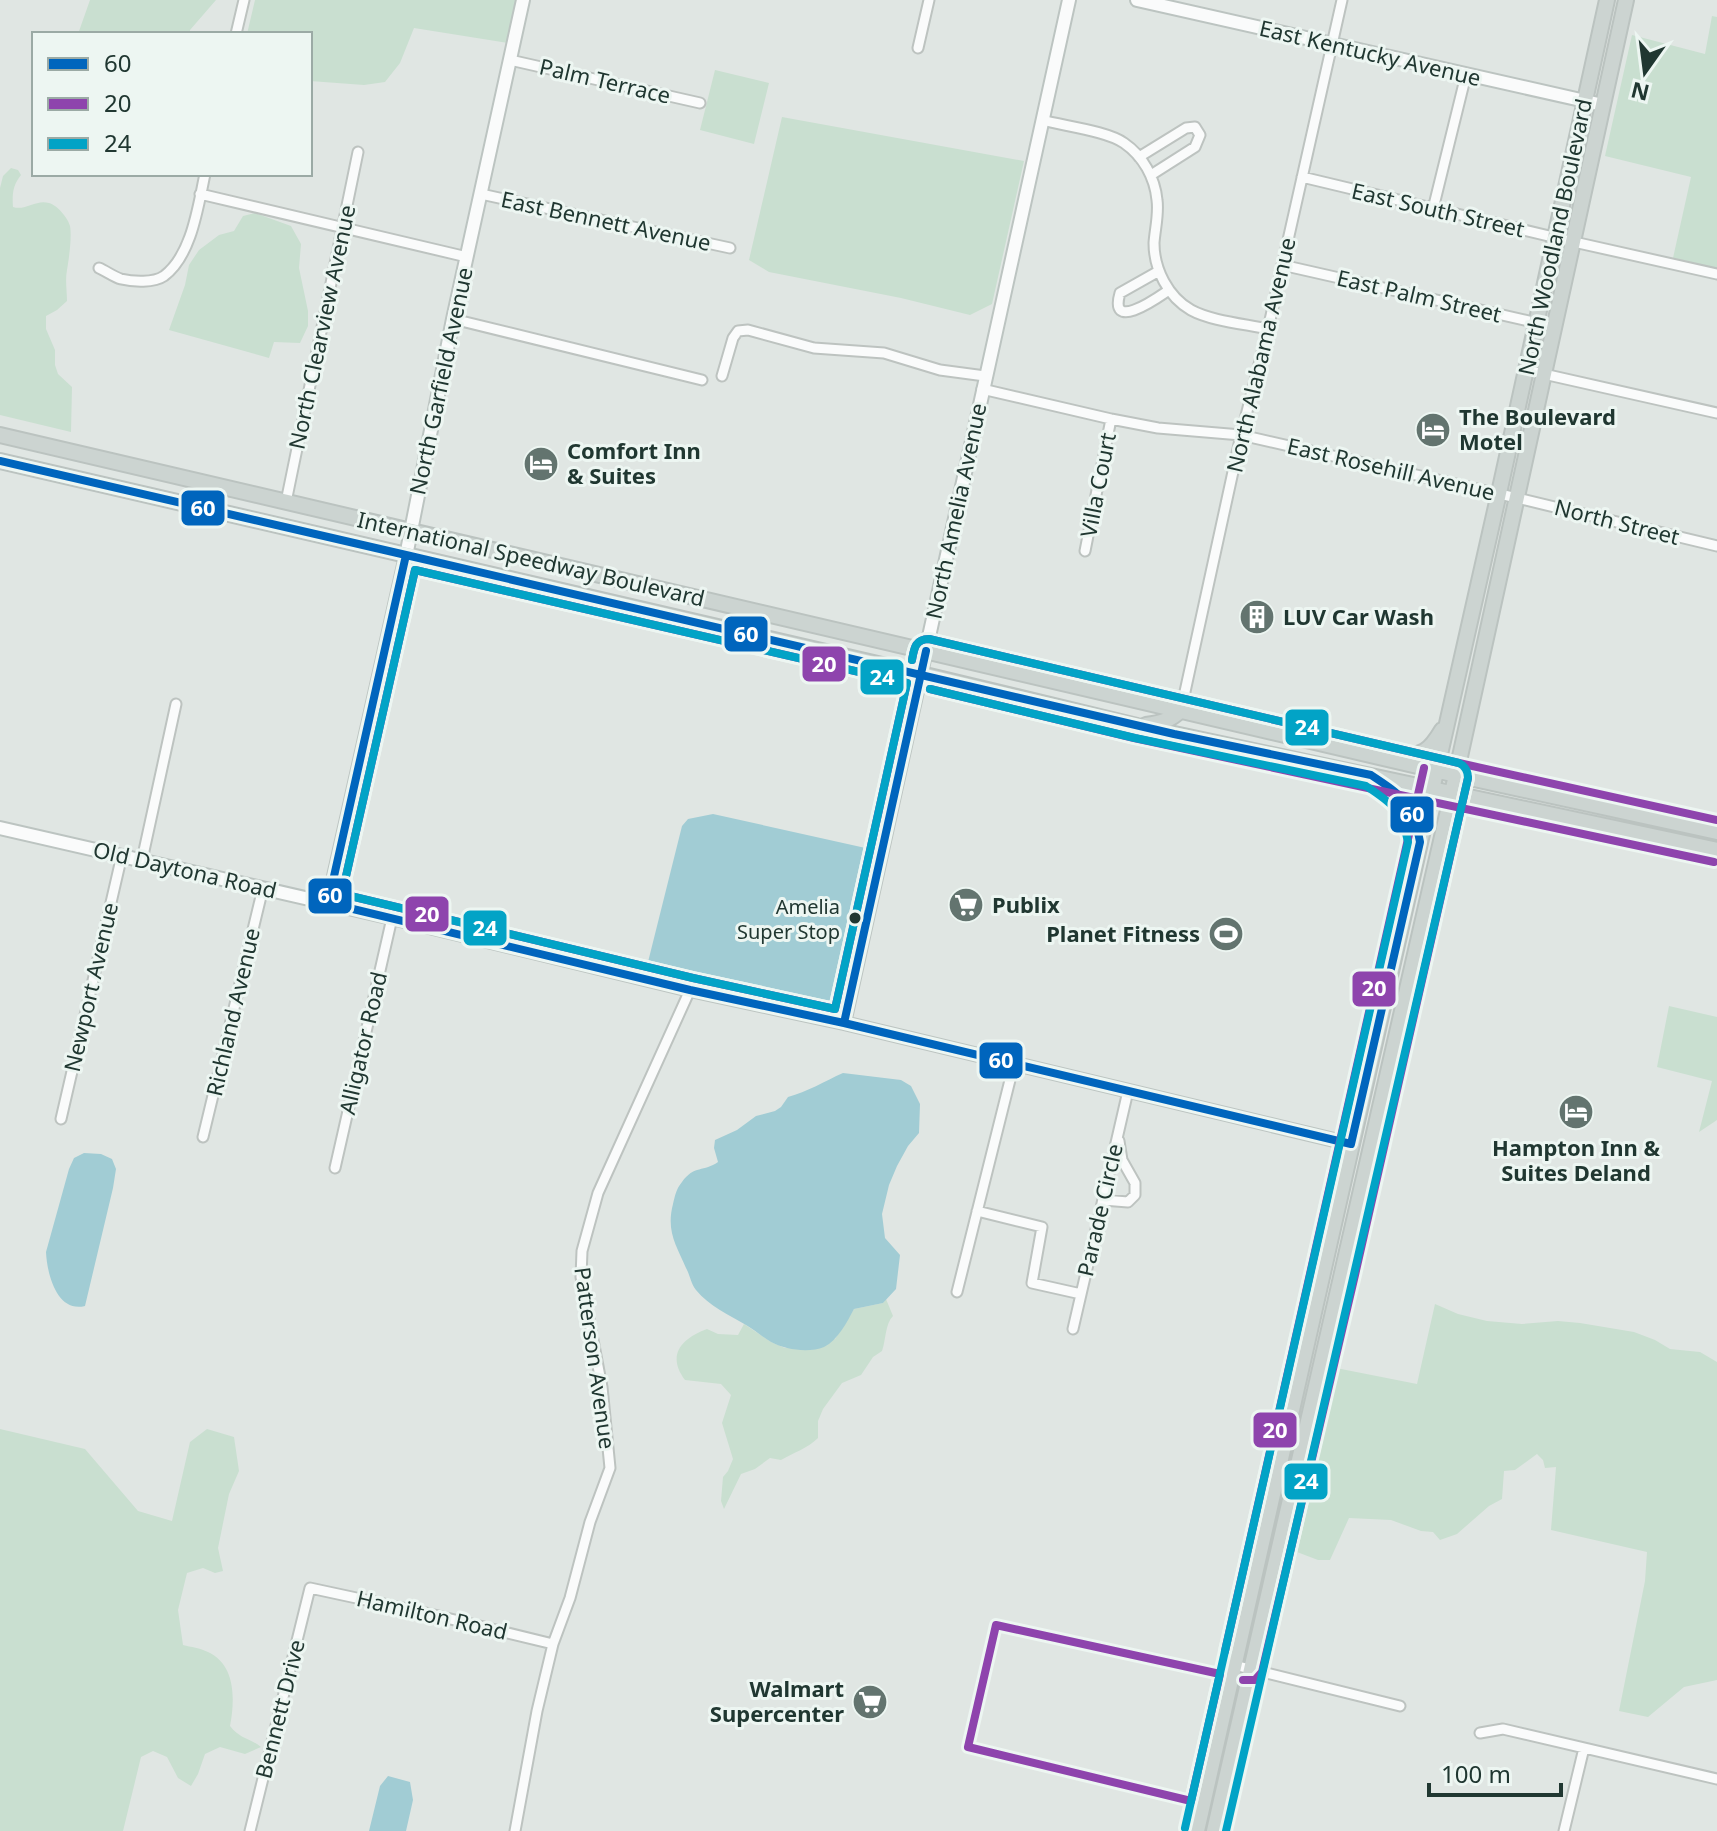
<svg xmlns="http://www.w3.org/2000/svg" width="1717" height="1831" viewBox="0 0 1717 1831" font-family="'Noto Sans',sans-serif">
  <rect width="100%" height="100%" fill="#e0e6e3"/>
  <path fill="#c9dfd0" d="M90,0H219H216L190,30V34H78Z
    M255,0H518L508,43L414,28L400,63L385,82L364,85L310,81V34H247Z
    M1712,16L1717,17V268L1673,258L1691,177L1605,156L1632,35L1705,54Z
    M715,70L769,83L754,144L700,130Z
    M782,117L1024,161L992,304L970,315L901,298L769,272L749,260Z
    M11,168L18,170L21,175C13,185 12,194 13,207C26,211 36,199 49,203C57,205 68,218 70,226C72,237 69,258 67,270C65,280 67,291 67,301L57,310L46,316V329L55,350V365L58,374L72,387L71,432L0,415V188L3,176Z
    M255,213L291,226L301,244L299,268L308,311V326L300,343L274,342L269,358L169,330L185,285L189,265L199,250L219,235L234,231L243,216Z
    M1669,1006L1717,1017V1120L1699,1132L1712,1081L1657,1067Z
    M886,1299L893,1316C885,1324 886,1340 882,1351L873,1357L861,1375L842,1383L823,1409L818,1421V1438C808,1448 793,1453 781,1460L770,1458L755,1469L741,1474L724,1509L721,1501L723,1477L728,1471L733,1459L722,1423L731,1395L721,1384L685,1380C666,1355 682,1338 707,1329L718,1334L738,1335L744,1324L771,1342L785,1348L835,1339L854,1309L883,1303Z
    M1435,1304L1458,1314L1487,1321L1522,1324L1558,1321L1580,1323L1634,1332L1655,1340L1670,1349L1700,1352L1717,1362V1680L1684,1687L1648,1717L1619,1711L1645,1581L1647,1552L1551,1530L1556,1467L1545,1468L1543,1460L1537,1454L1515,1470L1504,1471L1502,1499L1489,1506L1457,1534L1440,1540L1433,1532L1421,1531L1391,1520L1349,1518L1330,1560H1318L1289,1549L1331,1367L1417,1384Z
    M0,1429L85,1449L138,1511L172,1521L190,1442L207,1429L234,1437L239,1471L229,1494L218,1548L223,1571L215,1573L203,1568L187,1573L178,1610L183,1645C191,1647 200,1648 208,1652C236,1665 235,1700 230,1726C240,1739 248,1737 261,1747L245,1754L220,1747L205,1754L198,1774L191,1786L178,1778L167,1757L153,1751L141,1757L123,1831H0Z"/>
  <path fill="#a1ccd4" d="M713,814L870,849L839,1006L828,1014L645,974L682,826L688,819Z
    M843,1073L901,1080L911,1086L920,1104L919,1133L908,1146L897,1166L889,1185L882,1214L885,1238L900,1255L896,1289L883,1303L854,1309C847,1322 838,1340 824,1347C809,1353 786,1350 771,1342C762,1337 755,1330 746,1325C729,1315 709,1306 696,1290C691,1284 690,1275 686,1268C676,1245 666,1231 673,1204C675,1196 676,1189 682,1182C694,1165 704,1172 718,1162L714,1148L715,1140L737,1130L756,1116L775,1111L781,1107L788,1097C807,1092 825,1081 843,1073Z
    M84,1153L101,1154L112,1159L116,1169L113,1188L85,1306C57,1313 47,1274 46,1252L69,1169L74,1158Z
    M388,1776L410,1782L413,1800L406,1831H369L380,1786Z"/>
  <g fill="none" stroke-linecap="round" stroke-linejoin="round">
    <defs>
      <path id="street" d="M236,34L244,0
        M918,48L929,0
        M510,60L700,103
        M1042,120C1064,126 1107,131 1124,143C1143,156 1155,178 1157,200C1159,214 1155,229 1154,243C1154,269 1168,297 1191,310C1211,321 1245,324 1268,329
        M1139,157L1186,128L1195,127L1200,135L1195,147L1151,175
        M1302,177L1574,242L1717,274
        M200,194L467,257
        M481,194L730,248
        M1433,209L1466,75
        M1282,265L1555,327
        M99,268C106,271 114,277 121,279C133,282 154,283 164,276C192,255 198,206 205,174
        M1159,271L1120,293C1108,334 1160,296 1169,290
        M453,319L702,380
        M1526,370L1717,413
        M722,376L733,338L738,331L748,330L814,348L884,353L940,370L985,376
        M982,389L1111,419L1158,428L1241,435L1517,498L1717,546
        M286,502L358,152
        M1085,551L1111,419
        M1181,710L1241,435L1268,329L1342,0
        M142,860L176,704
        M61,1119L122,855
        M203,1137L263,888
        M335,1168L392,918
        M1103,1200L1128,1202L1135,1195V1183L1122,1160L1119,1141
        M977,1211L1042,1227L1032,1283L1081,1294
        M957,1292L1014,1064
        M1073,1329L1128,1091
        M1234,1665L1400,1706
        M1480,1733L1503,1729L1717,1779
        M250,1831L310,1588L426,1613L553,1644
        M515,1831L537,1711L553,1644L570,1598L590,1522L610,1468L602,1387L581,1277L582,1251L598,1193L690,990
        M1564,1831L1584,1748"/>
      <path id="secondary" d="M1137,0L1603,105
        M0,828L392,918L690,990L844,1023L1351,1144
        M328,903L406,556L453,319L523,0
        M844,1023L1069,0"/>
      <path id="primary" d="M0,435L1456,775L1717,832
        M0,461L921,674L1137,726L1717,850
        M1146,725C1160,723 1170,721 1181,710
        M1398,757C1423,755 1429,752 1442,730
        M1379,780C1403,795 1414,804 1419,834
        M1197,1831L1499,493L1607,0
        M1214,1831L1452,793L1626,0"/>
    </defs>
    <use href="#street" stroke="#bdc3c0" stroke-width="13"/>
    <use href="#secondary" stroke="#bcc4c1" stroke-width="16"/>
    <use href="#primary" stroke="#bbc3c0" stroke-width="18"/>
    <use href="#street" stroke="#fafbfb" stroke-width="9"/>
    <use href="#secondary" stroke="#fafbfb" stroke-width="12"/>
    <use href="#primary" stroke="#ccd4d1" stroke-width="14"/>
    <defs>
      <path id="bus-1" d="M0,461L406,555
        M406,555L1174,734L1371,775C1403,796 1413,803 1420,842L1351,1144L844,1023L690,990L328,903Z
        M844,1023L926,651"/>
      <path id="bus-2" d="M415,570L907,683L835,1009L693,978L342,894Z
        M912,660C914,649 915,639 929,639L1459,763L1717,820
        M930,689L1134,738L1714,862
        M996,1625L1220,1674L1191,1801L968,1747Z
        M1225,1651L1424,768
        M1243,1680H1255L1262,1672L1355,1275L1468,778"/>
      <path id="bus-3" d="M415,570L907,683L835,1009L693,978L342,894Z
        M912,660C914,649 915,639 929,639L1459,763C1465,766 1468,771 1468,778L1226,1831
        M930,689L1135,738L1366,786C1392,803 1402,810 1408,842L1185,1828"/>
    </defs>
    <use href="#bus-1" stroke="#edf6f2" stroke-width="14"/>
    <use href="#bus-2" stroke="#edf6f2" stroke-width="14"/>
    <use href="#bus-3" stroke="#edf6f2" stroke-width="14"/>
    <use href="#bus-1" stroke="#0065bd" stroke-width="8"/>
    <use href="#bus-2" stroke="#8e44ad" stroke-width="8"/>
    <use href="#bus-3" stroke="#02a3c6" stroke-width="8"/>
  </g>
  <defs>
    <symbol id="hotel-disc" viewBox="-11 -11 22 22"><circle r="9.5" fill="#63746f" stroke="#edf6f2"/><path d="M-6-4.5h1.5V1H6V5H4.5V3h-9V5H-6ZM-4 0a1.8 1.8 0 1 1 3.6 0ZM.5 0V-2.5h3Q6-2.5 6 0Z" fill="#fff"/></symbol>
    <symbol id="building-disc" viewBox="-11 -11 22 22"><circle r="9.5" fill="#63746f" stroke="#edf6f2"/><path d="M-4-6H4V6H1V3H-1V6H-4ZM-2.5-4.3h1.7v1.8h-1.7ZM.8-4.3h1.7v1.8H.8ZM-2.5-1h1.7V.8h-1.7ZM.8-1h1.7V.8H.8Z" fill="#fff"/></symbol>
    <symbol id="supermarket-disc" viewBox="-11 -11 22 22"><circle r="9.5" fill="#63746f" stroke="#edf6f2"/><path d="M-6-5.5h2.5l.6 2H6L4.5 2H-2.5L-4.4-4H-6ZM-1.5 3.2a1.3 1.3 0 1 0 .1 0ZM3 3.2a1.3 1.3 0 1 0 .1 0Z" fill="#fff"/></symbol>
    <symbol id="stadium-disc" viewBox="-11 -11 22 22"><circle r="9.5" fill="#63746f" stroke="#edf6f2"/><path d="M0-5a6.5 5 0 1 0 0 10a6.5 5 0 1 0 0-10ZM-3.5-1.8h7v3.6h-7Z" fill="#fff"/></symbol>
  </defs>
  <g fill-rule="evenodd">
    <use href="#hotel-disc" x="1413" y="410" width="40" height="40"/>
    <use href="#hotel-disc" x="521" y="444" width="40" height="40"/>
    <use href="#building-disc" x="1237" y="597" width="40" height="40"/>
    <use href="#supermarket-disc" x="946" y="885" width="40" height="40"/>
    <use href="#stadium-disc" x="1206" y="914" width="40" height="40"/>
    <use href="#hotel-disc" x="1556" y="1092" width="40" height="40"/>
    <use href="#supermarket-disc" x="850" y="1682" width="40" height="40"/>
  </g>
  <circle fill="#203731" stroke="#edf6f2" stroke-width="3" cx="855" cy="918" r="7"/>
  <g text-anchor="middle" stroke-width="6" stroke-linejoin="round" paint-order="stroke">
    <g font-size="20" fill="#203731" stroke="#edf6f2" text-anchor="end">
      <text x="840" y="914">Amelia<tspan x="840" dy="25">Super Stop</tspan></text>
    </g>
    <g font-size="22" fill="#203731" stroke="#edf6f2">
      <text transform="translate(1370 53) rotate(13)" y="8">East Kentucky Avenue</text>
      <text transform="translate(605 81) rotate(13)" y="8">Palm Terrace</text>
      <text transform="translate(1438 210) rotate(13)" y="8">East South Street</text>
      <text transform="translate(606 221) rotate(12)" y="8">East Bennett Avenue</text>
      <text transform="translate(1555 237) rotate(-78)" y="8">North Woodland Boulevard</text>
      <text transform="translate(1419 296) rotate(13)" y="8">East Palm Street</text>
      <text transform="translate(322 327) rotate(-78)" y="8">North Clearview Avenue</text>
      <text transform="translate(1261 355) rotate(-77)" y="8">North Alabama Avenue</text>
      <text transform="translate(441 381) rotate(-78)" y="8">North Garfield Avenue</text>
      <text transform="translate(1391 469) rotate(13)" y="8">East Rosehill Avenue</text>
      <text transform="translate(1098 485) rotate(-79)" y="8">Villa Court</text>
      <text transform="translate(956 511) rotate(-78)" y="8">North Amelia Avenue</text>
      <text transform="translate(1617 522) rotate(14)" y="8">North Street</text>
      <text transform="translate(531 559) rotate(13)" y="8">International Speedway Boulevard</text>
      <text transform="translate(185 870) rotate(13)" y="8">Old Daytona Road</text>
      <text transform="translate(91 987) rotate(-77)" y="8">Newport Avenue</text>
      <text transform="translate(233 1012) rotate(-77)" y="8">Richland Avenue</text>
      <text transform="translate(363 1043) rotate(-77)" y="8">Alligator Road</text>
      <text transform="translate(1100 1210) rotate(-77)" y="8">Parade Circle</text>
      <text transform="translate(595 1358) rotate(82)" y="8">Patterson Avenue</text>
      <text transform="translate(432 1615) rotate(13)" y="8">Hamilton Road</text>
      <text transform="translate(280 1709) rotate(-76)" y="8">Bennett Drive</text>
    </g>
    <g font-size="22" font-weight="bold" fill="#203731" stroke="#edf6f2" text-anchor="start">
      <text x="1459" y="425">The Boulevard<tspan x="1459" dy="25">Motel</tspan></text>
      <text x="567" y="459">Comfort Inn<tspan x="567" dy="25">&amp; Suites</tspan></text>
      <text x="1283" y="625">LUV Car Wash</text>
      <text x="992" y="913">Publix</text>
      <text x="1200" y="942" text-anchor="end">Planet Fitness</text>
      <text x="1576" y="1156" text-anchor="middle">Hampton Inn &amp;<tspan x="1576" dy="25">Suites Deland</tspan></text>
      <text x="844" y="1697" text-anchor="end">Walmart<tspan x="844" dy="25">Supercenter</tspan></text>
    </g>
  </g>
  <g stroke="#edf6f2" stroke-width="3">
    <rect x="180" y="489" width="46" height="38" rx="8" fill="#0065bd"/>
    <rect x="723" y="615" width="46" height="38" rx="8" fill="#0065bd"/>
    <rect x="801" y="645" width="46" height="38" rx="8" fill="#8e44ad"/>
    <rect x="859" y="658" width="46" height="38" rx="8" fill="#02a3c6"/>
    <rect x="1284" y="708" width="46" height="39" rx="8" fill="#02a3c6"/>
    <rect x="1389" y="795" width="46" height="39" rx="8" fill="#0065bd"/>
    <rect x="307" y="877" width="46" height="38" rx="8" fill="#0065bd"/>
    <rect x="404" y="895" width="46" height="38" rx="8" fill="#8e44ad"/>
    <rect x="462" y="909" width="46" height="38" rx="8" fill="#02a3c6"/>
    <rect x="1351" y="970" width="46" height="38" rx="8" fill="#8e44ad"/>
    <rect x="978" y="1041" width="46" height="39" rx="8" fill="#0065bd"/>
    <rect x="1252" y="1411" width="46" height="38" rx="8" fill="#8e44ad"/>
    <rect x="1283" y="1462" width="46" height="39" rx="8" fill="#02a3c6"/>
  </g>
  <g font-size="22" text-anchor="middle" font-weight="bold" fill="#fff">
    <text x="203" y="516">60</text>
    <text x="746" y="642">60</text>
    <text x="824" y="672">20</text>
    <text x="882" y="685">24</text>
    <text x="1307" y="735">24</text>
    <text x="1412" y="822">60</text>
    <text x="330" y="903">60</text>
    <text x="427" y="922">20</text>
    <text x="485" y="936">24</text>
    <text x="1374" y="996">20</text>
    <text x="1001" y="1068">60</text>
    <text x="1275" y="1438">20</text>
    <text x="1306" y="1489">24</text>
  </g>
  <rect x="32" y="32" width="280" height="144" fill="#edf6f2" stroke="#9baaa5" stroke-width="2"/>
  <rect x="48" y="58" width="40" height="12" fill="#0065bd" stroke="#9baaa5" stroke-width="2"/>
  <text x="104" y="72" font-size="24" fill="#203731">60</text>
  <rect x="48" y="98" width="40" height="12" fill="#8e44ad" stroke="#9baaa5" stroke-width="2"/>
  <text x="104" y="112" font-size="24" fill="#203731">20</text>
  <rect x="48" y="138" width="40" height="12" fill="#02a3c6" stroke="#9baaa5" stroke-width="2"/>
  <text x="104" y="152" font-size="24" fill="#203731">24</text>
  <g transform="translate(1645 72) rotate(194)" stroke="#edf6f2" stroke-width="6" paint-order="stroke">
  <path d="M0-6L14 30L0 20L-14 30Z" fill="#203731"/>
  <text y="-12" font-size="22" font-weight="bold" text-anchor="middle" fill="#203731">N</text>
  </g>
  <path d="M1429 1783v12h132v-12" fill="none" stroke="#203731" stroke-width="4"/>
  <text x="1441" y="1783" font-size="24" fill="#203731" stroke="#edf6f2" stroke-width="6" paint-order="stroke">100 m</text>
</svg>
